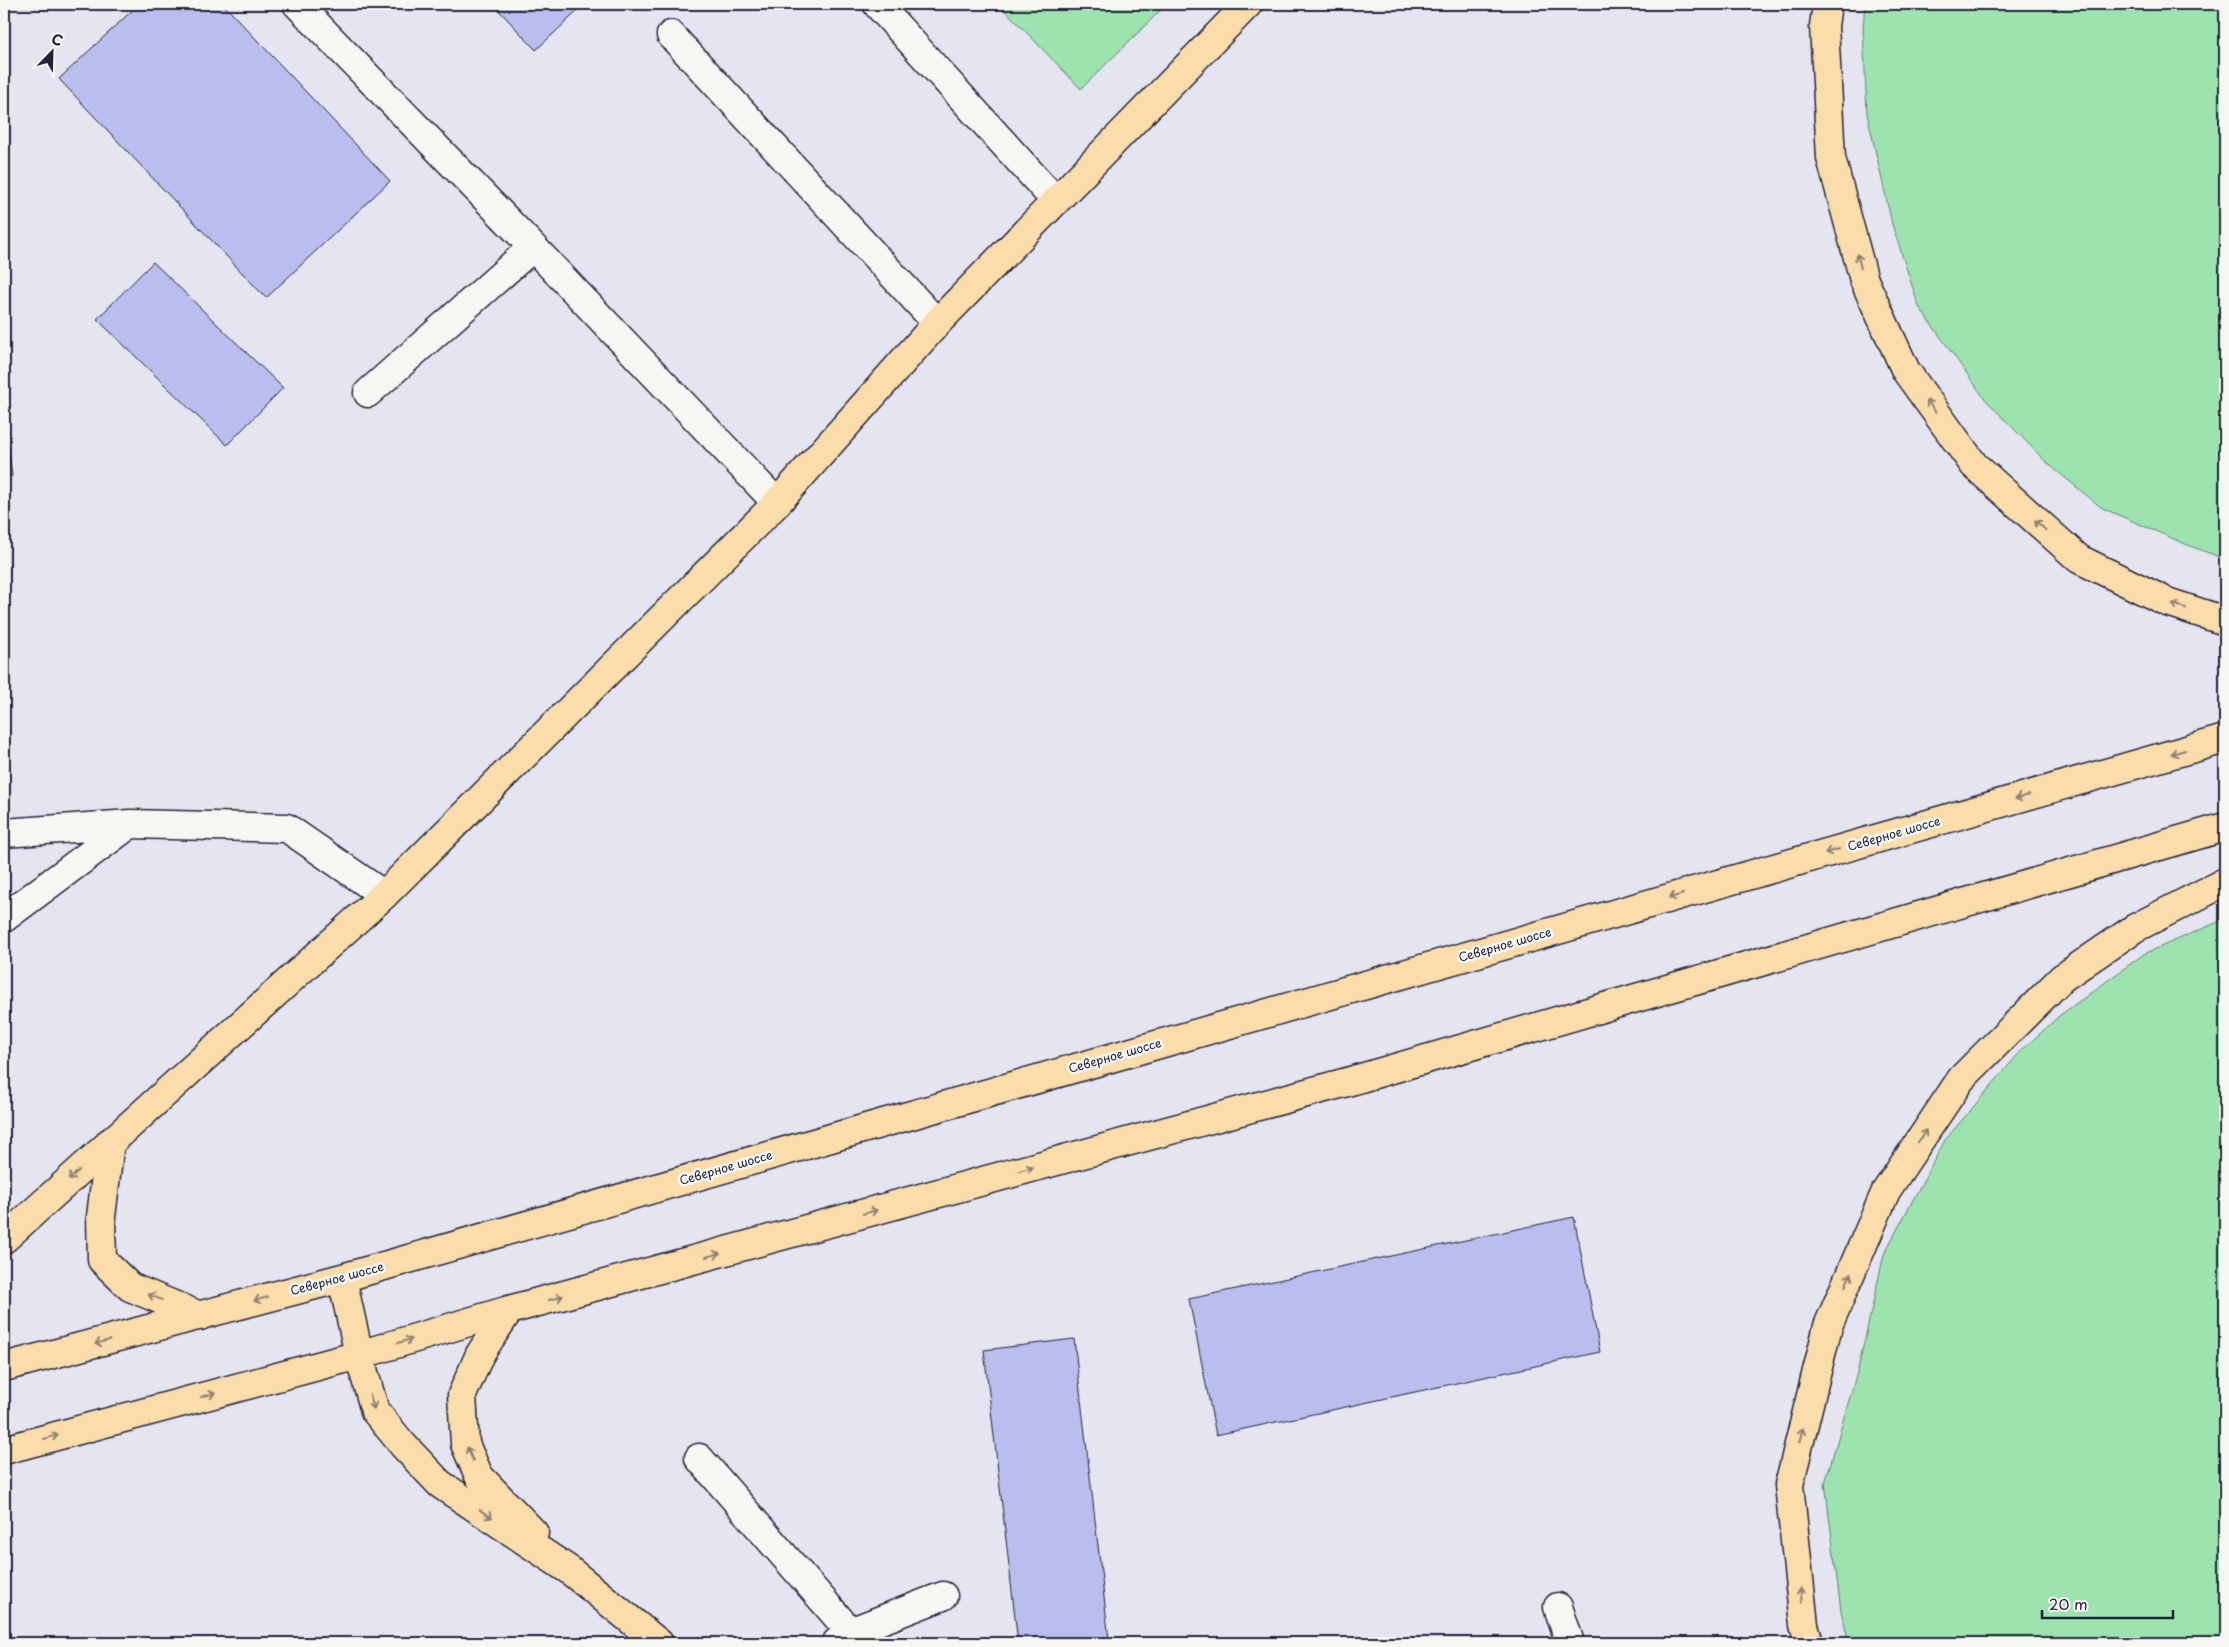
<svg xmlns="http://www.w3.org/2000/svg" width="2229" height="1647" viewBox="0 0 2229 1647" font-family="'Playpen Sans',sans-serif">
  <rect width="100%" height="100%" fill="#e4e5f1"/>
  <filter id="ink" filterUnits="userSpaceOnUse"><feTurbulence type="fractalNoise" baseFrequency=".02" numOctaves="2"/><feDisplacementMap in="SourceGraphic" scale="10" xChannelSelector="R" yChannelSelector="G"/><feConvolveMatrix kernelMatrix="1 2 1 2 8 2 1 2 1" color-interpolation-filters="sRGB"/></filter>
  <g filter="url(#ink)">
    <path fill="#9de3af" stroke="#608275" d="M999,4H1167L1081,89Z
      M1865,4H2225V559L2190,546L2102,508L2046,462L1985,399L1919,307L1892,224L1867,114L1863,28Z
      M2225,919V1643H1849L1841,1611L1825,1483L1858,1369L1884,1254L1945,1140L2021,1051L2059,1016L2144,954Z"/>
    <path fill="#babeef" stroke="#22223b" d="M139,4H223L390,181L266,298L59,79Z
      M493,4H585L536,50Z
      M153,262L283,388L227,445L97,319Z
      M4,413L12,476L4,477Z
      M1574,1217L1600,1352L1216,1435L1189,1299Z
      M1074,1339L1109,1640L1082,1643H1018L984,1350Z"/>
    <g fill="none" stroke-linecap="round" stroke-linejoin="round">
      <defs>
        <path id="minor" d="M297,4L533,247L777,503
          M877,4L1055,200
          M671,35L937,323
          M368,393L533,247
          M4,833L130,824
          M4,918L130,824L287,828L384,895
          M699,1458L860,1643
          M1558,1607L1570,1643
          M837,1642L850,1632L943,1596"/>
        <path id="major" d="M1827,4L1824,26L1831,158L1864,280L1906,371L1974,465L2079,559L2167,602L2225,621
          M110,1142L101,1217L102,1260L130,1287L200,1316
          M4,1239L384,895L777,503L937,323L1248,4
          M342,1278L359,1355L375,1411L403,1445L440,1484L569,1570L659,1643
          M509,1310L480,1354L462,1395L465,1444L479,1476L534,1533
          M4,1367L342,1278L2225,739
          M4,1450L359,1355L509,1310L1347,1082L2225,827
          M1809,1643L1804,1625L1789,1485L1828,1326L1886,1191L1961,1079L2062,978L2135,928L2225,882"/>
      </defs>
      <use href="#minor" stroke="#22223b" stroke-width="31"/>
      <use href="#major" stroke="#22223b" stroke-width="31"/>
      <use href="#minor" stroke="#f6f6f2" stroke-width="28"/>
      <use href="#major" stroke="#fbddab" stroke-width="28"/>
    </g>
    <defs><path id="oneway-shaft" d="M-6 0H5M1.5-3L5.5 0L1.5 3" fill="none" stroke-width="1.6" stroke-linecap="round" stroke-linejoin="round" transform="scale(1.25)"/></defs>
    <g stroke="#8e8073">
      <use href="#oneway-shaft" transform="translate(1859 261) rotate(-105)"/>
      <use href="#oneway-shaft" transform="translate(1931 406) rotate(-126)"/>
      <use href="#oneway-shaft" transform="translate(2040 525) rotate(-138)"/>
      <use href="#oneway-shaft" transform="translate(2179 606) rotate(-162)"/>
      <use href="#oneway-shaft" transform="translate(2178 752) rotate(164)"/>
      <use href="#oneway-shaft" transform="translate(2022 797) rotate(164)"/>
      <use href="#oneway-shaft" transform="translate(1832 851) rotate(164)"/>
      <use href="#oneway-shaft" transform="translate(1676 896) rotate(164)"/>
      <use href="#oneway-shaft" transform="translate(1922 1136) rotate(-56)"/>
      <use href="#oneway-shaft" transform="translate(1026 1169) rotate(-15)"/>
      <use href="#oneway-shaft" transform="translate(74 1175) rotate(137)"/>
      <use href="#oneway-shaft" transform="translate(870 1212) rotate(-15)"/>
      <use href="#oneway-shaft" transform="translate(713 1255) rotate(-15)"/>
      <use href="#oneway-shaft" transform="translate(1848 1280) rotate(-67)"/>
      <use href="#oneway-shaft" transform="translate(155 1297) rotate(-158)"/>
      <use href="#oneway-shaft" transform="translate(556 1298) rotate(-15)"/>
      <use href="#oneway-shaft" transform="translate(261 1299) rotate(165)"/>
      <use href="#oneway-shaft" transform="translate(405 1341) rotate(-16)"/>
      <use href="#oneway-shaft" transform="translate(102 1342) rotate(165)"/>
      <use href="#oneway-shaft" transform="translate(208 1395) rotate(-15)"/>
      <use href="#oneway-shaft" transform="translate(372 1402) rotate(74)"/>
      <use href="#oneway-shaft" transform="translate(1801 1435) rotate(-76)"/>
      <use href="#oneway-shaft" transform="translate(51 1437) rotate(-15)"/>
      <use href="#oneway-shaft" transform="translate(470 1454) rotate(-114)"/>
      <use href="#oneway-shaft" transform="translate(486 1514) rotate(34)"/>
      <use href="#oneway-shaft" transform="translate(1801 1595) rotate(-96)"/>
    </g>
  </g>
  <g text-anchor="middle" stroke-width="5" stroke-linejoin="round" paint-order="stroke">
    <g font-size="12" fill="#22223b" stroke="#f6f6f2">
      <text transform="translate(1894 834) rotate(-16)" y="4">Северное шоссе</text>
      <text transform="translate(1505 945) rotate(-16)" y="4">Северное шоссе</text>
      <text transform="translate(1115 1056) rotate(-16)" y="4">Северное шоссе</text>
      <text transform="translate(726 1168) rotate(-16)" y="4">Северное шоссе</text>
      <text transform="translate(337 1279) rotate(-15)" y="4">Северное шоссе</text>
    </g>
  </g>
  <rect width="2229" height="1647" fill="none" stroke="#f6f6f2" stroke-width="20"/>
  <rect x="10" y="10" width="2209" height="1627" fill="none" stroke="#22223b" stroke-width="2" filter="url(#ink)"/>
  <g transform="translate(52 52) rotate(23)" stroke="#f6f6f2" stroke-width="4" paint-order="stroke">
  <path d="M0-4L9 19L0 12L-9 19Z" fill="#22223b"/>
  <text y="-8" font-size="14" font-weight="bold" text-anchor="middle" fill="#22223b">С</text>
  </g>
  <path d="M2042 1610v8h131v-8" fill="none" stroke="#22223b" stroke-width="2.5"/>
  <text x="2049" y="1610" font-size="15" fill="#22223b" stroke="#f6f6f2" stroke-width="4" paint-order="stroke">20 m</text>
</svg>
